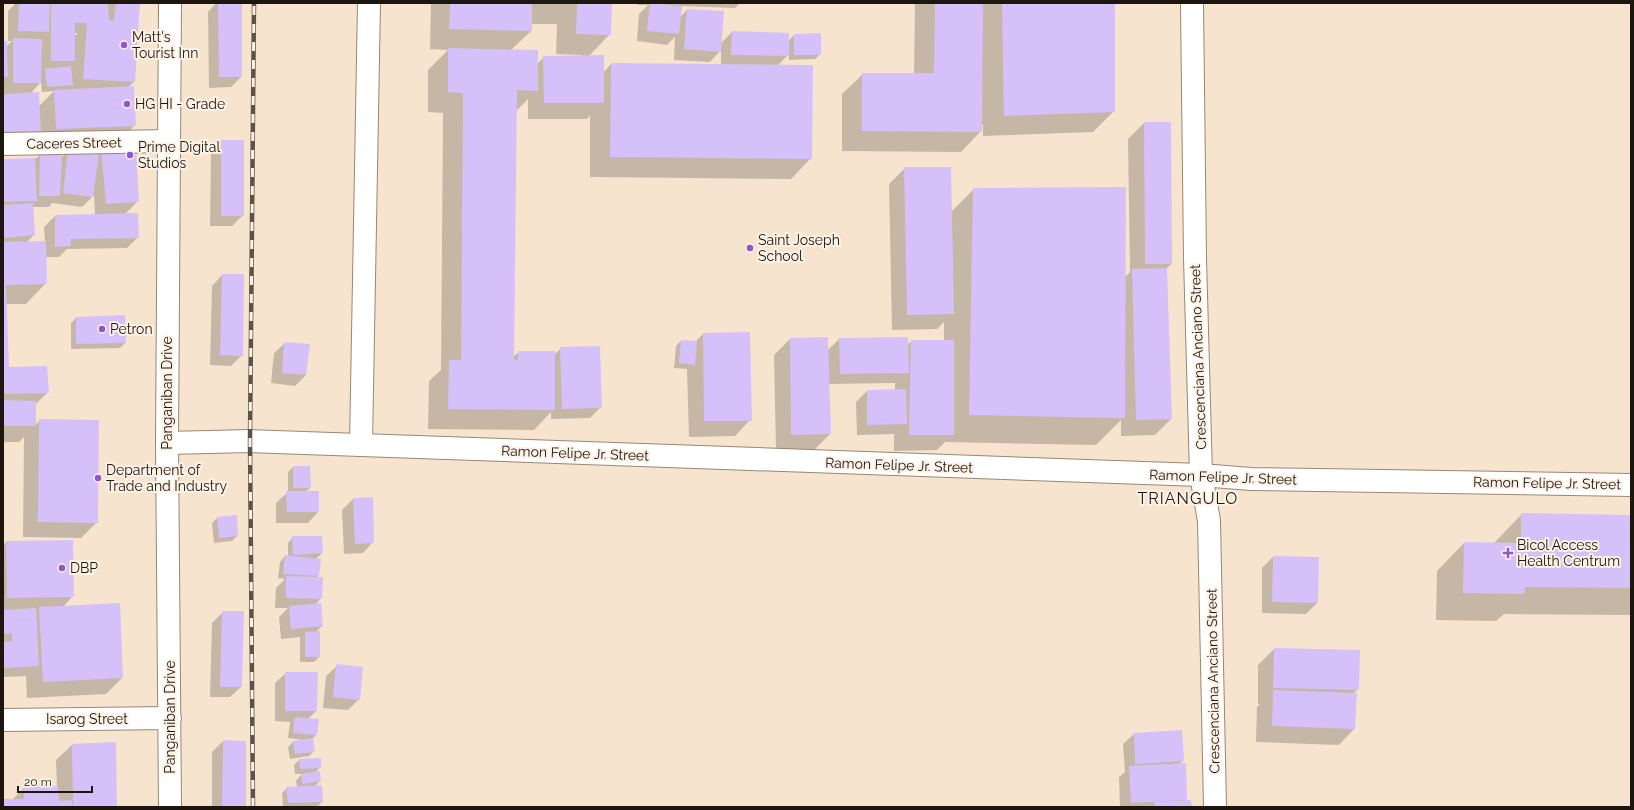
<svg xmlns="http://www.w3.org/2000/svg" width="1634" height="810" viewBox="0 0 1634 810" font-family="Raleway,sans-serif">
  <rect width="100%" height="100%" fill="#f7e4cf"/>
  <path fill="#0003" fill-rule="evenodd" d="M16,3H139L134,82L127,88L135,125L119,141L3,145V42L6,47L12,41H8V11ZM74,33H78L74,37ZM41,82L42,92L54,91L39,106L30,94Z
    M216,3H241V77L231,87L209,88L208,12Z
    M431,3H611L610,34L588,57L603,73L611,64L721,65V50L710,62L674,60L675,37L667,45L637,41L639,14L648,5H637L639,3H740L735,8L681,6L680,17L687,10L721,43L732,32L788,41L794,35L820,54L815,59L789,60V54L778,65L811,158L791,179L590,177V115L587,119H528V99L516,111L513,357L519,352L554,355L561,348L601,407L590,418L551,419V412L534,430L428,429L429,381L441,370L443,113L428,112V70L448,50L430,49ZM531,24H557L556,54L582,55V57H544L537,64L511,50L531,31Z
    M915,3H1114V111L1093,132L983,136V125H981V131L961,152L842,151V94L863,74H914Z
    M1144,123L1171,264L1166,269L1171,419L1155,435L1121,436V420L1096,445L945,442L937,450L894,451V434L857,435L856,402L867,391L895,390V383L828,384L830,434L814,450L776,451L774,355L790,339L828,350L839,339L907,345L912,341H944V322L937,329L892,330L889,184L905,168L951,212L974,189L1124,278L1130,272L1128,139Z
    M222,141L243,215L232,226H210L211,151Z
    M69,150L99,154L102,151L138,201L125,214L138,237L127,248L67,249L59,257H45L46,283L26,304H6L8,368L48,392L35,405V425L40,420L97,522L81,538L23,537L24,437L19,442H3V160H34L41,154L61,158ZM94,195L95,215L55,216L44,227L45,242L26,243L34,235L32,207H49L52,203L82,207Z
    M222,275L242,355L231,366L210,365L212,286Z
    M76,318L125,343L120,348L71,349V323Z
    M703,334L750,420L735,436L689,437L687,369L674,368L676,346L681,341L695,342Z
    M285,343L309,345L306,375L295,386L271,383L274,353Z
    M293,467L310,488L305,492L318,512L308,523H276V503L288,492V472Z
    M353,499L373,542L363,553L344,554L342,510Z
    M1522,514L1631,516V615L1504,614L1496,621L1436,620L1437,571L1464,543H1494Z
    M236,516L237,536L232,541L214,543L212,523L217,518Z
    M293,537L322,553L315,560L318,576L316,578L321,598L316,604L322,626L315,633L319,657L314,662H300V637L281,639L279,617L288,608H275L276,588L285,579L278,578L280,562L285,556L288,557V543Z
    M6,542L73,596L63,607L122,678L106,694L27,698L26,676L3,677V545Z
    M1273,557L1317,603L1306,614L1262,613V568Z
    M223,612L241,687L230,697H210L212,623Z
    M1274,649L1358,689L1353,694L1354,729L1339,745L1256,742L1257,707L1260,704H1258V665Z
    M337,666L359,699L348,710L323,708L326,676Z
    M286,673H317L316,711L308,719L318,720L316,735L312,739L314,751L309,756L290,759L288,747L293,742L304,740L288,738L290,722L275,721V683Z
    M1134,734L1183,761L1179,764H1185L1186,801L1191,807H1120L1119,777L1125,772L1123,744Z
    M223,741L245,807H212V752Z
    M72,745L116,807H3V800H12L24,788L57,787L56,760Z
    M299,760L320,767L315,773L320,781L315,786L322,802L317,807H283L282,793L287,788L297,787L296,781L301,775L306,774H295L294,765Z"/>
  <path fill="#d6c0fa" d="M19,3H50L49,32L18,31Z
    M51,3H108L109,20L114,21L116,3H140L135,82L83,79L87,23H75V61H51Z
    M218,3H242V77H219Z
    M450,3H532V31L449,29Z
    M577,3H612L611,35L576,34Z
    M650,3L682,6L679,34L647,31Z
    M935,3H983L982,132L862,131V73H934Z
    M1002,3H1115V112L1004,116Z
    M687,9L724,11L721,52L684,49Z
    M732,31L789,33V56L731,55Z
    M821,33V55H794V34Z
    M13,38L42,39L41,83H13Z
    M3,41H7L8,77H3Z
    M448,48L538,50V91L517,90L514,360H518V351H555V410L448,409L449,360H461L463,93L448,92Z
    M604,55V103H544L543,56Z
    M611,63L813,65L812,159L610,157Z
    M71,66L73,85L47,87L45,69Z
    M134,86L136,126L56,129L54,90Z
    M39,92L41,134L3,135V94Z
    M1144,122H1171L1172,264H1145Z
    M221,140H244V216H221Z
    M136,148L139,202L106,204L101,150Z
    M68,149L99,153L93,197L63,193Z
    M40,153H62L60,196H39Z
    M35,158L37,201L3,202V159Z
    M904,167H951L954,314L907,315Z
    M1126,187L1125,418L969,415L973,188Z
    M33,203L35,235L3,238V205Z
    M138,213L139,238L71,239V246L55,247V215Z
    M46,241L47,284L6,285L9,367L47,366L49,393L3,394V242Z
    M1167,268L1172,419L1136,420L1132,269Z
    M222,274H244L243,356L220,355Z
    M125,315L126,343L76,344V317Z
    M750,332L752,421H704L703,333Z
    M828,337L831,434L791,435L790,338Z
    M908,337L909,373L840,374L839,338Z
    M681,340L697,341L695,365L679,363Z
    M911,340H954V435H909Z
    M284,342L310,344L306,375L282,373Z
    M600,346L602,408L562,409L560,347Z
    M906,389L907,424L867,425V390Z
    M3,400L36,401V426H3Z
    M39,419L99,420L98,523L38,522Z
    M293,466H310L311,488H293Z
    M286,491H319V512H287Z
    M373,497L374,543L355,544L353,498Z
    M1521,513L1631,515V588L1525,587L1524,594L1463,593L1464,542L1521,543Z
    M237,515L238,536L219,538L217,517Z
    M292,536H322L323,553L293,555Z
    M73,540L74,597L7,598L6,541Z
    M285,555L321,559L319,576L283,574Z
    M1273,556L1319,557L1318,603L1272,602Z
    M286,576L323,577L322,599L286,598Z
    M120,603L123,678L43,682L39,607Z
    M321,603L323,626L291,629L289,606Z
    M36,608L39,666L3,668V642L12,641V633L3,634V610Z
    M222,611H244L242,687H220Z
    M320,631V657H305V632Z
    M1274,648L1360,650L1359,690L1273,688Z
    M336,664L363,667L360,700L333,697Z
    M285,672H318L317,711H285Z
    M1273,690L1357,693L1355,729L1272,726Z
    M295,717L319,719L317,735L293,733Z
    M1182,730L1184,761L1135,764L1134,733Z
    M313,738L315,752L295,754L293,741Z
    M223,740L246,741V807H222Z
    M116,742L117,807H73L72,744Z
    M321,758V768L300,769L299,759Z
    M1186,763L1187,800L1131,803L1129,766Z
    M320,771L321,781L302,784L301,774Z
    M322,785L323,802L288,803L286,787Z
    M58,786L59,801L72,800V807H3V799H24V787Z
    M1191,800L1192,807H1155L1154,802Z"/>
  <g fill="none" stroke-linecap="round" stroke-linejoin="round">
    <defs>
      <path id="street" d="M3,144L169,141
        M361,445L369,3"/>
      <path id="secondary" d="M170,3L167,443L170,807
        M1192,3L1195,258L1201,475L1209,521L1215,807
        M167,443L250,441L1201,475L1251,479L1631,485
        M3,720L170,718"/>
    </defs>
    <use href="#street" stroke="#998774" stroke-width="24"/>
    <use href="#secondary" stroke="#998774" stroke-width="24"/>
    <use href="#street" stroke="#fff" stroke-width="22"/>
    <use href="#secondary" stroke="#fff" stroke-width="22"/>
    <defs>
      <path id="rail" d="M253,807L250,441L254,3"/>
    </defs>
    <use href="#rail" stroke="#5c5246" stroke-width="4.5"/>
    <use href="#rail" stroke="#fef2e6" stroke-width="3" stroke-dasharray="9" stroke-linecap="butt"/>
  </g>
  <g fill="#8e57cf" stroke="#fef2e6" stroke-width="1.5">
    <circle cx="124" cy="45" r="4"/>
    <circle cx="127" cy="104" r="4"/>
    <circle cx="130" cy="155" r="4"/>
    <circle cx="750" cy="248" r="4"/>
    <circle cx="102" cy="329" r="4"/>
    <circle cx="98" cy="478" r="4"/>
    <path d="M1506 547h4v4h4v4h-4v4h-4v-4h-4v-4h4z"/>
    <circle cx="62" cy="568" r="4"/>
  </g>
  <g text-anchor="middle" stroke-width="4" stroke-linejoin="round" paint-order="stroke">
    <g font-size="14" fill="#1c160e" stroke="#fef2e6" text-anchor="start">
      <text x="132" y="42">Matt's<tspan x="132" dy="16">Tourist Inn</tspan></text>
      <text x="135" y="109">HG HI - Grade</text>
      <text x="138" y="152">Prime Digital<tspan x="138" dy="16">Studios</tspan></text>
      <text x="758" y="245">Saint Joseph<tspan x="758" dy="16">School</tspan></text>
      <text x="110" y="334">Petron</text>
      <text x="106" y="475">Department of<tspan x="106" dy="16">Trade and Industry</tspan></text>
      <text x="1517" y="550">Bicol Access<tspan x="1517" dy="16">Health Centrum</tspan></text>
      <text x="70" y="573">DBP</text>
    </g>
    <g font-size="14" fill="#1c160e" stroke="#fef2e6">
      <text transform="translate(74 143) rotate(-1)" y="5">Caceres Street</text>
      <text transform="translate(1198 357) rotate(-92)" y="5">Crescenciana Anciano Street</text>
      <text transform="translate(167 393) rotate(-90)" y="5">Panganiban Drive</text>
      <text transform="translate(575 453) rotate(2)" y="5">Ramon Felipe Jr. Street</text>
      <text transform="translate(899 465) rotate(2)" y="5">Ramon Felipe Jr. Street</text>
      <text transform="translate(1223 477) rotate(2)" y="5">Ramon Felipe Jr. Street</text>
      <text transform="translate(1547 483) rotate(1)" y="5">Ramon Felipe Jr. Street</text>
      <text transform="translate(1213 681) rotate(-91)" y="5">Crescenciana Anciano Street</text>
      <text transform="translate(170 717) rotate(-90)" y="5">Panganiban Drive</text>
      <text x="87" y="724">Isarog Street</text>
    </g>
    <g font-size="16" letter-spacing="1" fill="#1c160e" stroke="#fef2e6">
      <text x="1188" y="504">TRIANGULO</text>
    </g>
  </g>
  <rect width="1634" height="810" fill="none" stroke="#1c160e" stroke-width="8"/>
  <path d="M18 786v6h74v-6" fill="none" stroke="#1c160e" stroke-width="2"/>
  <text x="24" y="786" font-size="12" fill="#1c160e" stroke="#fef2e6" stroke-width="3" paint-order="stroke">20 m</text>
</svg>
